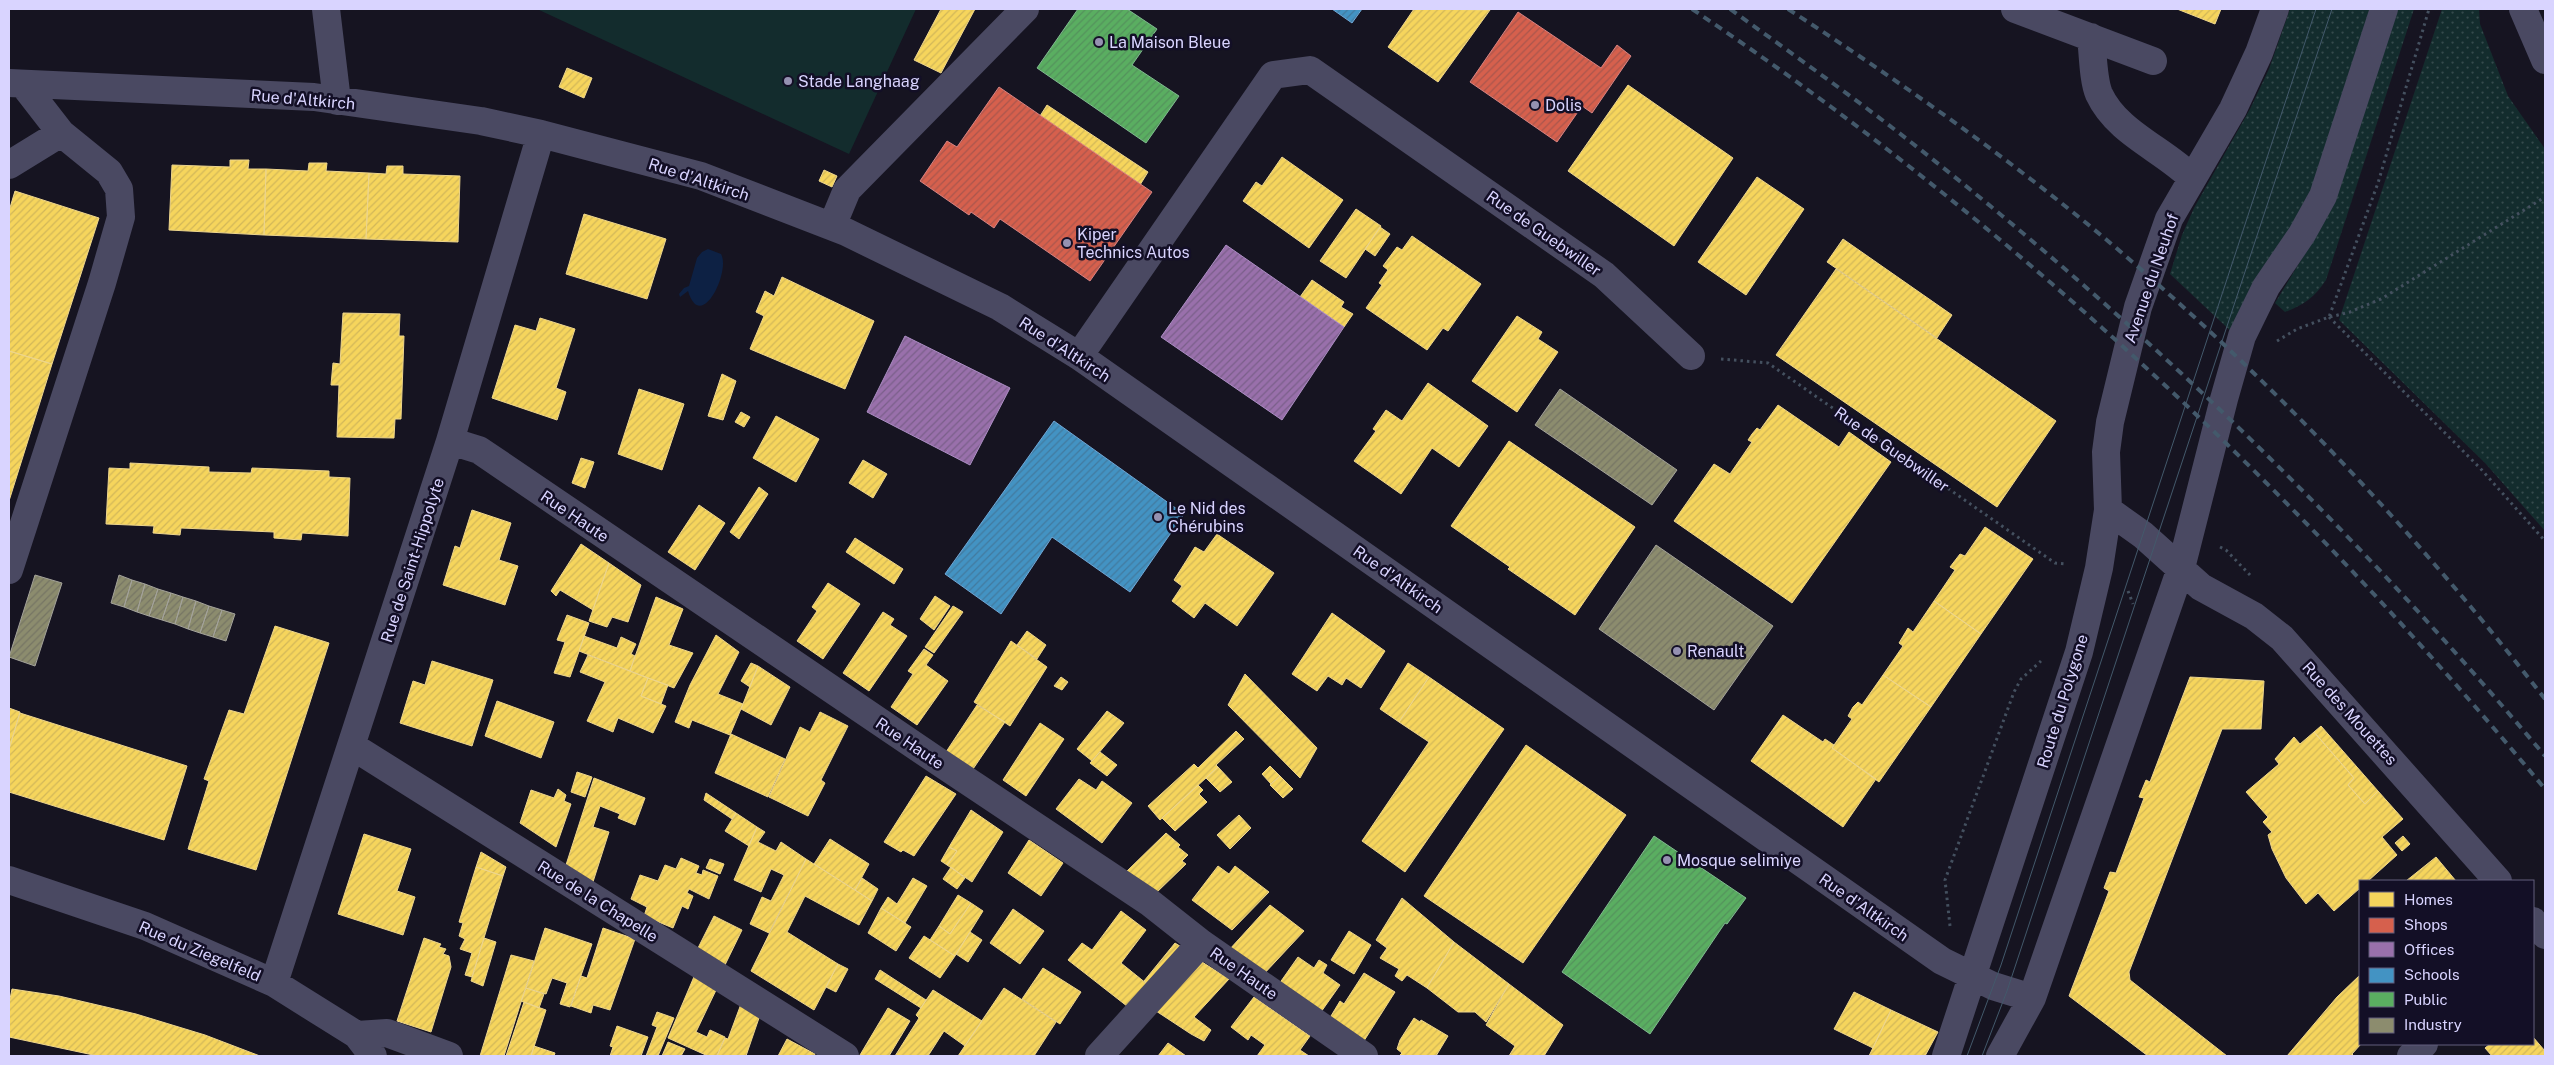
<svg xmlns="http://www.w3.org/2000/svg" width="2554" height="1065" viewBox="0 0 2554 1065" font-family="'Public Sans',sans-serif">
  <defs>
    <pattern id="grass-dots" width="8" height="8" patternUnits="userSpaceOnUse" patternTransform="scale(1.25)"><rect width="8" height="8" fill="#132c2d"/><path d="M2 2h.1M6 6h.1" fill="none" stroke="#354a4c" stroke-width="1.8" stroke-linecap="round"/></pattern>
    <pattern id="homes-hatch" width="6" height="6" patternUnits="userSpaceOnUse" patternTransform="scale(1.25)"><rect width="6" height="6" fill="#f6d55c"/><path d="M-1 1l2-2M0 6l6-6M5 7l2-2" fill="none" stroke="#d2b759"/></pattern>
    <pattern id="shops-hatch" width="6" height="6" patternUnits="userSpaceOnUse" patternTransform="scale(1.25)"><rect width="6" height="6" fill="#d6604d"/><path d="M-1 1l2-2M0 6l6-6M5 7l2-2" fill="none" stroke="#a9564d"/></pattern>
    <pattern id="offices-hatch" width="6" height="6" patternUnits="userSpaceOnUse" patternTransform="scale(1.25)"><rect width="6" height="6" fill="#9970ab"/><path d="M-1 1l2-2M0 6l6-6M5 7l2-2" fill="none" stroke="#7a5f8a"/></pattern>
    <pattern id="schools-hatch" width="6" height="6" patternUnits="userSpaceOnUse" patternTransform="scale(1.25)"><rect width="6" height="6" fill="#4393c3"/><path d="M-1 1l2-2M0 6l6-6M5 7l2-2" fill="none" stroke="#427a9f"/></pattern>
    <pattern id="public-hatch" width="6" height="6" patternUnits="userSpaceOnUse" patternTransform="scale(1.25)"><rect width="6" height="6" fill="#5aae61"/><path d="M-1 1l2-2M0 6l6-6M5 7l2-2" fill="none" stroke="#54925c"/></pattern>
    <pattern id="industry-hatch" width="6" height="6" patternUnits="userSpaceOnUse" patternTransform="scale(1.25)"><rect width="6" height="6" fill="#8c8c6e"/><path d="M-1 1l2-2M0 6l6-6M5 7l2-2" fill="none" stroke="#767564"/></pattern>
  </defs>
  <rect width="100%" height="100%" fill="#161421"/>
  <path fill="url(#grass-dots)" d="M2290,9H2373L2309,197L2236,336L2170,274L2182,235L2194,208L2250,109L2269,69Z
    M2396,9H2414L2326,280C2315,297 2304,305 2285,312L2275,303L2318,232Z
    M2442,9H2479L2480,24L2508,96L2545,149V531L2485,463L2339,320Z"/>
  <path fill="#132c2d" d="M537,9H916L849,154Z"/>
  <path fill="#0d2144" d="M708,249L721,254C731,271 701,334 688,291L680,297L679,294L684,288L689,286L697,258L702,252Z"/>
  <path fill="url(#homes-hatch)" stroke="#edd58d" d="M941,9H975L941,73L914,60Z
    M1414,9L1490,10L1438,82L1388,47Z
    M2177,9H2221L2215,24Z
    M567,68L592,78L584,98L559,87Z
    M1628,85L1733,158L1674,246L1568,171Z
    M1047,105L1148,172L1140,185L1040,116Z
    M1282,157L1343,200L1309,248L1243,201L1256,182L1262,186Z
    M230,160H249L248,169H266L264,235L169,230L172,165L230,167Z
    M309,163H327L326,171L369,173L366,239L264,235L266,169L308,171Z
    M387,166H403V174L460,176L458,242L366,239L369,173L386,174Z
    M824,170L837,176L832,187L819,181Z
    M1757,177L1804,209L1746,295L1698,262Z
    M15,191L99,218L52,364L9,351V211Z
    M1356,209L1381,226L1346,278L1320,261Z
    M584,214L666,239L647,299L566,274Z
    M1380,227L1390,234L1375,256L1365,249Z
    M1412,236L1481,284L1448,331L1443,328L1427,350L1366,308L1382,285L1379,283L1388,270L1383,266L1397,247L1402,250Z
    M1843,239L1952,315L1937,338L1827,262Z
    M1836,269L2056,421L1997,507L1776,355Z
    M782,277L874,321L845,389L750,349L764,316L756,312L765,291L774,296Z
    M1312,280L1344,302L1341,307L1353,314L1344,327L1300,297Z
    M343,313L400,314L399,336H404L401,419H395L394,438L337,437L339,385H331L333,363L340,364Z
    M1517,316L1542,332L1538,339L1558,352L1517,412L1472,381Z
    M540,318L575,329L556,388L566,392L557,420L492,398L515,325L536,331Z
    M9,351L52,364L9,501Z
    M722,374L736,381L723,420L708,416Z
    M1428,383L1488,426L1459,467L1432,448L1401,494L1354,461L1376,431L1373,429L1386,410L1402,421Z
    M639,389L684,404L662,470L618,454Z
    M1778,405L1839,447L1849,432L1891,462L1792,603L1674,521L1714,464L1730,474L1752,442L1748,440L1752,434L1757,428L1760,430Z
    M741,412L750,417L744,427L735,422Z
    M776,416L819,439L796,482L753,458Z
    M1509,441L1635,527L1575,615L1508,569L1510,567L1451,526Z
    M581,458L594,462L585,488L572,483Z
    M863,460L887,474L873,498L849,483Z
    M130,463L209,467V472L251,473L252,468L329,471V477L350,478L348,536L302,533L301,540L274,538V532L181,528L180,535L153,533L154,526L106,524L109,468L130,469Z
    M759,487L768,494L739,539L730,532Z
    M699,505L725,523L695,570L668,552Z
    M472,510L511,523L499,560L518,566L505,605L443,585L455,546L460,548Z
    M1985,527L2033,559L1981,634L1934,601L1955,570L1950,567L1960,554L1965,556Z
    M1217,534L1274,573L1237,626L1205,603L1194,618L1172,601L1182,586L1174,580L1195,547L1204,552Z
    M855,538L903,569L894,584L846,552Z
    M581,544L609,563L593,610L560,590L556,596L551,591Z
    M609,563L641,585L628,622L612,617L607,627L589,621Z
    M828,583L860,604L823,659L797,641L817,611L812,607Z
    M935,596L950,606L934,630L920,619Z
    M656,597L683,609L669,645L693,653L674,688L630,671Z
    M1934,601L1981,634L1931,707L1883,675L1903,646L1899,643L1908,628L1913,632Z
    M953,606L963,612L934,653L925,647Z
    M883,612L894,619L890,625L907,636L869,691L843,673Z
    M1332,613L1385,651L1361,688L1346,678L1342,685L1328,676L1317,691L1292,674Z
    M567,615L589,623L570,677L554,673L565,642L557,640Z
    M275,626L329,643L256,870L188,849L209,781L204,779L229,710L244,714Z
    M1027,631L1046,645L1037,659L1017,645Z
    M716,635L739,652L718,694L743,704L730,735L692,720L689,728L675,722L690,685Z
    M584,636L617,648L621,637L636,644L631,654L635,656L630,671L579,651Z
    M1011,641L1047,667L1010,726L974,702Z
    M924,649L933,655L926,665L948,681L917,725L891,707L913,674L908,671Z
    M588,655L648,678L641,696L666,706L653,733L618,718L613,732L587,721L605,682L580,672Z
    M432,661L493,680L472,746L400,723L413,681L425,685Z
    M751,663L758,666L750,687L741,681Z
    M1408,663L1429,677L1399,722L1380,709Z
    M758,666L790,687L771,725L741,709Z
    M1245,674L1317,748L1300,778L1228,705Z
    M1883,675L1931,707L1879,782L1832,748L1852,719L1848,716L1853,707L1858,702L1862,705Z
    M1061,677L1068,682L1062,690L1054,686Z
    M1429,677L1504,729L1405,872L1362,841L1429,742L1399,722Z
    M2190,677L2264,681L2261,729H2222L2129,972L2130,980L2227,1056H2148L2069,996L2109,891L2104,888L2110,872L2116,873L2144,798L2139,797L2146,780L2150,782Z
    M648,678L668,685L661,704L641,696Z
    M497,701L554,722L541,758L485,736Z
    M977,705L1005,722L973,769L946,752Z
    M9,708L20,712L9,749Z
    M1107,711L1124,723L1092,761L1077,749Z
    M820,712L848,726L821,780L825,783L808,816L769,797L800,727L810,732Z
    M20,713L187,766L164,840L9,792V749Z
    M1783,715L1823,742L1825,739L1834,745L1832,748L1876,779L1843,827L1751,761Z
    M1040,723L1064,739L1026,796L1003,780Z
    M2321,726L2378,791L2365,804L2348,785L2354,778L2314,732Z
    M1236,731L1244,739L1216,765L1218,767L1160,820L1148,806L1194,764L1198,768Z
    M2314,732L2354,778L2348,785L2365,804L2378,791L2403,819L2382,837L2397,855L2368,881H2360V888L2334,911L2318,893L2306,904L2286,878L2272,849L2268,835L2272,832L2263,822L2268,817L2246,792L2279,764L2275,759L2294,737L2300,744Z
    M731,734L785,759L768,797L715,773Z
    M1526,745L1626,815L1523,963L1424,896Z
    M1100,752L1117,765L1107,776L1090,763Z
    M1270,766L1280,776L1271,784L1262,774Z
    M1218,767L1232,782L1220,792L1206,778Z
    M577,772L592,777L585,797L571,792Z
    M926,776L956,794L914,856L903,850L901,852L884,842Z
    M1280,776L1293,789L1283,798L1270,785Z
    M594,778L645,798L635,825L618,818L620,814L600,806L593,827L609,832L592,885L565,868Z
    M1079,779L1096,790L1102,781L1132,803L1102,843L1056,809Z
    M1198,785L1203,790L1199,794L1207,802L1175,831L1162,818Z
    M558,789L566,795L564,801L571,804L556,847L520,823L531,790L554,798Z
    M706,793L736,813L732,819L704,800Z
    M971,810L1003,832L972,882L947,865L957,851L949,847Z
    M736,813L757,827L749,846L725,831Z
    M1239,815L1251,828L1230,849L1217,835Z
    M757,827L765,832L758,842L776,851L781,842L806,859L769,933L750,924L762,897L771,901L784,875L771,869L761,892L734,880Z
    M1166,833L1180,845L1178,847L1188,855L1182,861L1186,864L1155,894L1126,872Z
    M364,834L411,849L397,891L415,897L403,935L338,914Z
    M2403,836L2410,844L2402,851L2395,843Z
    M830,839L869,864L855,890L814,864Z
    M1029,840L1063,863L1041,896L1008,873Z
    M949,847L957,851L947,865L941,861Z
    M481,852L506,867L503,876L476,867Z
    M2436,857L2456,881H2406Z
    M681,858L699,866L696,873L702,875L703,870L718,876L709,899L689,889L687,893L693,896L688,909L682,906L673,928L644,916L647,907L631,899L640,875L658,881L665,865L676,869Z
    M710,859L724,864L720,874L706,868Z
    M806,859L872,901L859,925L805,896L787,932L838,964L814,1010L751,971Z
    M1218,866L1229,874L1235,866L1269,892L1232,930L1192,900Z
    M476,867L503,876L472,977L465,975L472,953L460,949L465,939L459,936L463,923L459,922Z
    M951,867L965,878L957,889L943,879Z
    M862,878L878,889L872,901L855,890Z
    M913,878L927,886L905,923L881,908L888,897L897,904Z
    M958,895L971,903L950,934L939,926Z
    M1402,898L1454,942L1427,988L1407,975L1402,981L1395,976L1399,969L1380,958L1387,948L1376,940Z
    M971,903L983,911L955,956L930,940L939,926L950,934Z
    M1270,905L1304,931L1262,976L1229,950Z
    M881,908L911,927L896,951L868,933Z
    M1013,909L1044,931L1020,964L990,943Z
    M1121,911L1146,930L1121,963L1152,988L1132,1010L1068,960L1082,943L1092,950Z
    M714,916L742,930L723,969L696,952Z
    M545,928L592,944L570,1007L560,1004L567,983L552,978L546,994L526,988Z
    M603,928L635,939L610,1010L593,1005L591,1013L571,1006L581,976L587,978Z
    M1349,931L1371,945L1354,974L1331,960Z
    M970,932L982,940L968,962L956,954Z
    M924,936L955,956L940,978L909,958Z
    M424,938L441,944L439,947L446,949L443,954L449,956L451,967L431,1032L397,1021Z
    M484,938L496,942L483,986L471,981Z
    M1454,942L1509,984L1486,1022L1475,1012H1458L1427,988Z
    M1175,943L1186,950L1152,988L1144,981Z
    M511,955L534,961L504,1056H480Z
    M1298,957L1314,968L1319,960L1327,965L1323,973L1340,985L1321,1012L1279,984Z
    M1202,962L1229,979L1194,1017L1211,1030L1204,1041L1191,1034L1156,1011Z
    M838,964L848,969L836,992L826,987Z
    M1043,968L1081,992L1060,1024L1022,999Z
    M880,970L926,1000L921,1008L875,979Z
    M696,972L718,986L696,1032L707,1037L710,1030L725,1037L717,1056H708L668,1038Z
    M1364,973L1395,992L1362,1044L1328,1021L1340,1001L1344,1004Z
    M2360,975L2361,1044L2352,1054L2354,1056H2287L2337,997Z
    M1509,984L1563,1025L1544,1056H1509L1515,1046L1486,1025Z
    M526,988L544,994L539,1008L521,1001Z
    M1004,988L1056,1022L1034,1056H958Z
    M12,989L59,996L136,1014L205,1035L260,1056H98L9,1037V1004Z
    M933,990L982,1021L965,1046L944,1031L928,1056H895L919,1018L916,1015Z
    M1854,992L1891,1010L1873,1048L1834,1029Z
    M1254,997L1310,1036L1300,1050L1309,1056H1257L1265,1045L1251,1035L1248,1040L1231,1027Z
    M524,1002L546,1010L531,1056H506Z
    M741,1004L760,1015L746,1056H717L725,1038L728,1039Z
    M888,1008L910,1021L889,1056H862L860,1055Z
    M1891,1010L1938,1032L1925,1056H1869Z
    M657,1012L674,1018L658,1056H646L657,1027L652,1025Z
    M1414,1018L1420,1022L1421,1020L1448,1036L1436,1056H1399L1402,1053L1397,1049L1400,1040Z
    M617,1026L648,1037L641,1056H610L613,1047L610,1046Z
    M2533,1037L2545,1051V1056H2492L2485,1048L2490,1044H2533Z
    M787,1039L815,1054L814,1056H778Z
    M668,1042L685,1049L681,1056H662Z
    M1168,1043L1186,1056H1158Z
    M534,1046L555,1053L554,1056H531Z"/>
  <path fill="url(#shops-hatch)" stroke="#d78382" d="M1518,12L1601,68L1617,45L1631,56L1592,113L1582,106L1557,142L1470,82Z
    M999,87L1152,192L1090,281L1000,219L994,228L971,212L969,215L920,181L947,141L957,147Z"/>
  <path fill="url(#offices-hatch)" stroke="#ac8ec4" d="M1226,245L1344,327L1282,420L1161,337Z
    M905,336L1010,388L970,465L867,412Z"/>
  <path fill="url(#schools-hatch)" stroke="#70a6d5" d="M1332,9H1362L1352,23Z
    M1054,421L1184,514L1130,592L1052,537L1001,614L945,574Z"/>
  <path fill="url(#public-hatch)" stroke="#80b990" d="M1078,9H1127L1157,29L1132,65L1179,96L1146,143L1037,68Z
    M1654,836L1746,898L1727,924L1725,923L1650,1034L1562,972Z"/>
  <path fill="url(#industry-hatch)" stroke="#a3a29a" d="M1560,389L1677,470L1652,505L1535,425Z
    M1656,545L1773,626L1714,710L1599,629Z
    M35,575L62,583L35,666L9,657Z
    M119,575L132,580L124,607L111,603Z
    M132,580L145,584L137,612L124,607Z
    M145,584L158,589L149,616L137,612Z
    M158,589L171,593L162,620L149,616Z
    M171,593L183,597L175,624L162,620Z
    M183,597L196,601L188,629L175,624Z
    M196,601L209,606L200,633L188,629Z
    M209,606L222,610L213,637L200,633Z
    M222,610L235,614L226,641L213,637Z"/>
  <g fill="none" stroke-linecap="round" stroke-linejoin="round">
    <path stroke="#44505f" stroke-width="3" stroke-dasharray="2.5 4" stroke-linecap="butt" d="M2329,317L2480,468L2545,541
      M2330,317L2350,312L2381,299L2545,197
      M2277,341L2297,329L2329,317L2378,183L2429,9
      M1721,359L1768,363L2055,563L2067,564
      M2220,547L2226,550L2250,575
      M2128,591L2133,604
      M1950,926L1945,880L2014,692L2021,679L2041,661"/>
    <path stroke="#4a4962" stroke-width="28" d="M326,9L337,101
      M2015,9L2153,61
      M2523,9L2545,60
      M2091,37C2093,53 2093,80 2099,94C2117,133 2163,149 2192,178
      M9,83L314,97L481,121L541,134L701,176L846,232L1000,307L1079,356L1942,961L1993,986L2032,998
      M9,165L61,133
      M832,226L847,190L1025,9
      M1079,356L1273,75L1310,70L1604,275L1691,356
      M450,441L479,450L933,758L1149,902L1201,943L1364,1056
      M2108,510L2143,535L2201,587L2254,616L2282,638L2498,881
      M9,570L102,283L121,217L119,189L109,172L61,133L23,84
      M352,746L845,1056
      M9,880L145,926L274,983L357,1035L373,1056
      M2533,921L2545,935
      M274,983L450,441L541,134
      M357,1035L387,1033L449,1056
      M1099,1056L1201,943
      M1946,1056L2079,652L2099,568L2108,510L2106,452L2110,422L2138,307L2169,219L2233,109L2259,53L2275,9
      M2000,1056L2032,998L2181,568L2224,399L2242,336L2266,287L2302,234L2323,196L2384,9
      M2411,1056L2424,1044"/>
    <path stroke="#43596b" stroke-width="1" d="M1967,1056L2001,965L2316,9
      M1982,1056L2007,991L2332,9"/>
    <path stroke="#43596b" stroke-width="4" stroke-dasharray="8 6" stroke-linecap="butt" d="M1692,9C2012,223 2300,493 2545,789
      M1730,9C1798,58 1866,106 1931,158C2155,336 2361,537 2545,756
      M1788,9C1896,79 2003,154 2102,236C2266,374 2414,530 2545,699"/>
  </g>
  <g fill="#9591b1" stroke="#130f26" stroke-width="2">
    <circle cx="1099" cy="42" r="5"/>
    <circle cx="788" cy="81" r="5"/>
    <circle cx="1535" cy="105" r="5"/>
    <circle cx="1067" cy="243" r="5"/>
    <circle cx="1158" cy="517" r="5"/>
    <circle cx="1677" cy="651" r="5"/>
    <circle cx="1667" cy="860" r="5"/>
  </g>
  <g text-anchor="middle" stroke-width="5" stroke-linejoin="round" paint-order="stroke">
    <g font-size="16" fill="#d9d4ff" stroke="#130f26" text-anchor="start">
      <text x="1109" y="48">La Maison Bleue</text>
      <text x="798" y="87">Stade Langhaag</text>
      <text x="1545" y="111">Dolis</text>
      <text x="1077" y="240">Kiper<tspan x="1077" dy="18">Technics Autos</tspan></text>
      <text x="1168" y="514">Le Nid des<tspan x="1168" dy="18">Chérubins</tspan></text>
      <text x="1687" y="657">Renault</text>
      <text x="1677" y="866">Mosque selimiye</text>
    </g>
    <g font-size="16" fill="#d9d4ff" stroke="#130f26">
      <text transform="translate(303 99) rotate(5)" y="6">Rue d'Altkirch</text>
      <text transform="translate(699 179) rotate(18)" y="6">Rue d'Altkirch</text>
      <text transform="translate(1544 233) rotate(35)" y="6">Rue de Guebwiller</text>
      <text transform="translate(2151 278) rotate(-71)" y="6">Avenue du Neuhof</text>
      <text transform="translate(1065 349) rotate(33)" y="6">Rue d'Altkirch</text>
      <text transform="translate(1892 449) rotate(35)" y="6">Rue de Guebwiller</text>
      <text transform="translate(575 516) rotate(34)" y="6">Rue Haute</text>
      <text transform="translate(412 560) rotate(-72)" y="6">Rue de Saint-Hippolyte</text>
      <text transform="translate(1398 579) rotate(35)" y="6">Rue d'Altkirch</text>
      <text transform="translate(2062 701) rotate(-73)" y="6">Route du Polygone</text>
      <text transform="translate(2350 713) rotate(48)" y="6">Rue des Mouettes</text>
      <text transform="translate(910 743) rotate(34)" y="6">Rue Haute</text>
      <text transform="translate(598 901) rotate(32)" y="6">Rue de la Chapelle</text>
      <text transform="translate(1864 907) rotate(35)" y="6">Rue d'Altkirch</text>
      <text transform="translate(200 951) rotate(23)" y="6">Rue du Ziegelfeld</text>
      <text transform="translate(1244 973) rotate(35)" y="6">Rue Haute</text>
    </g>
  </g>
  <rect width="2554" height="1065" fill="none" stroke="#d9d4ff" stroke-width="20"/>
  <rect x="2359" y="880" width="175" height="165" fill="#130f26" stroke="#625e7d"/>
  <rect x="2369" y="892" width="25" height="15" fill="#f6d55c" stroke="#625e7d"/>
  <text x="2404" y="905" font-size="15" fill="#d9d4ff">Homes</text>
  <rect x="2369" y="918" width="25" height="15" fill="#d6604d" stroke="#625e7d"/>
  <text x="2404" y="930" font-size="15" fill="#d9d4ff">Shops</text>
  <rect x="2369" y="942" width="25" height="15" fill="#9970ab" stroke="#625e7d"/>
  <text x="2404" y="955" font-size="15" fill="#d9d4ff">Offices</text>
  <rect x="2369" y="968" width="25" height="15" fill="#4393c3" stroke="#625e7d"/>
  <text x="2404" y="980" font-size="15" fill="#d9d4ff">Schools</text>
  <rect x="2369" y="992" width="25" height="15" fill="#5aae61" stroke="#625e7d"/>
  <text x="2404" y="1005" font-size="15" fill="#d9d4ff">Public</text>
  <rect x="2369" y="1018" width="25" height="15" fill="#8c8c6e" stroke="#625e7d"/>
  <text x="2404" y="1030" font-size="15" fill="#d9d4ff">Industry</text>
</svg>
